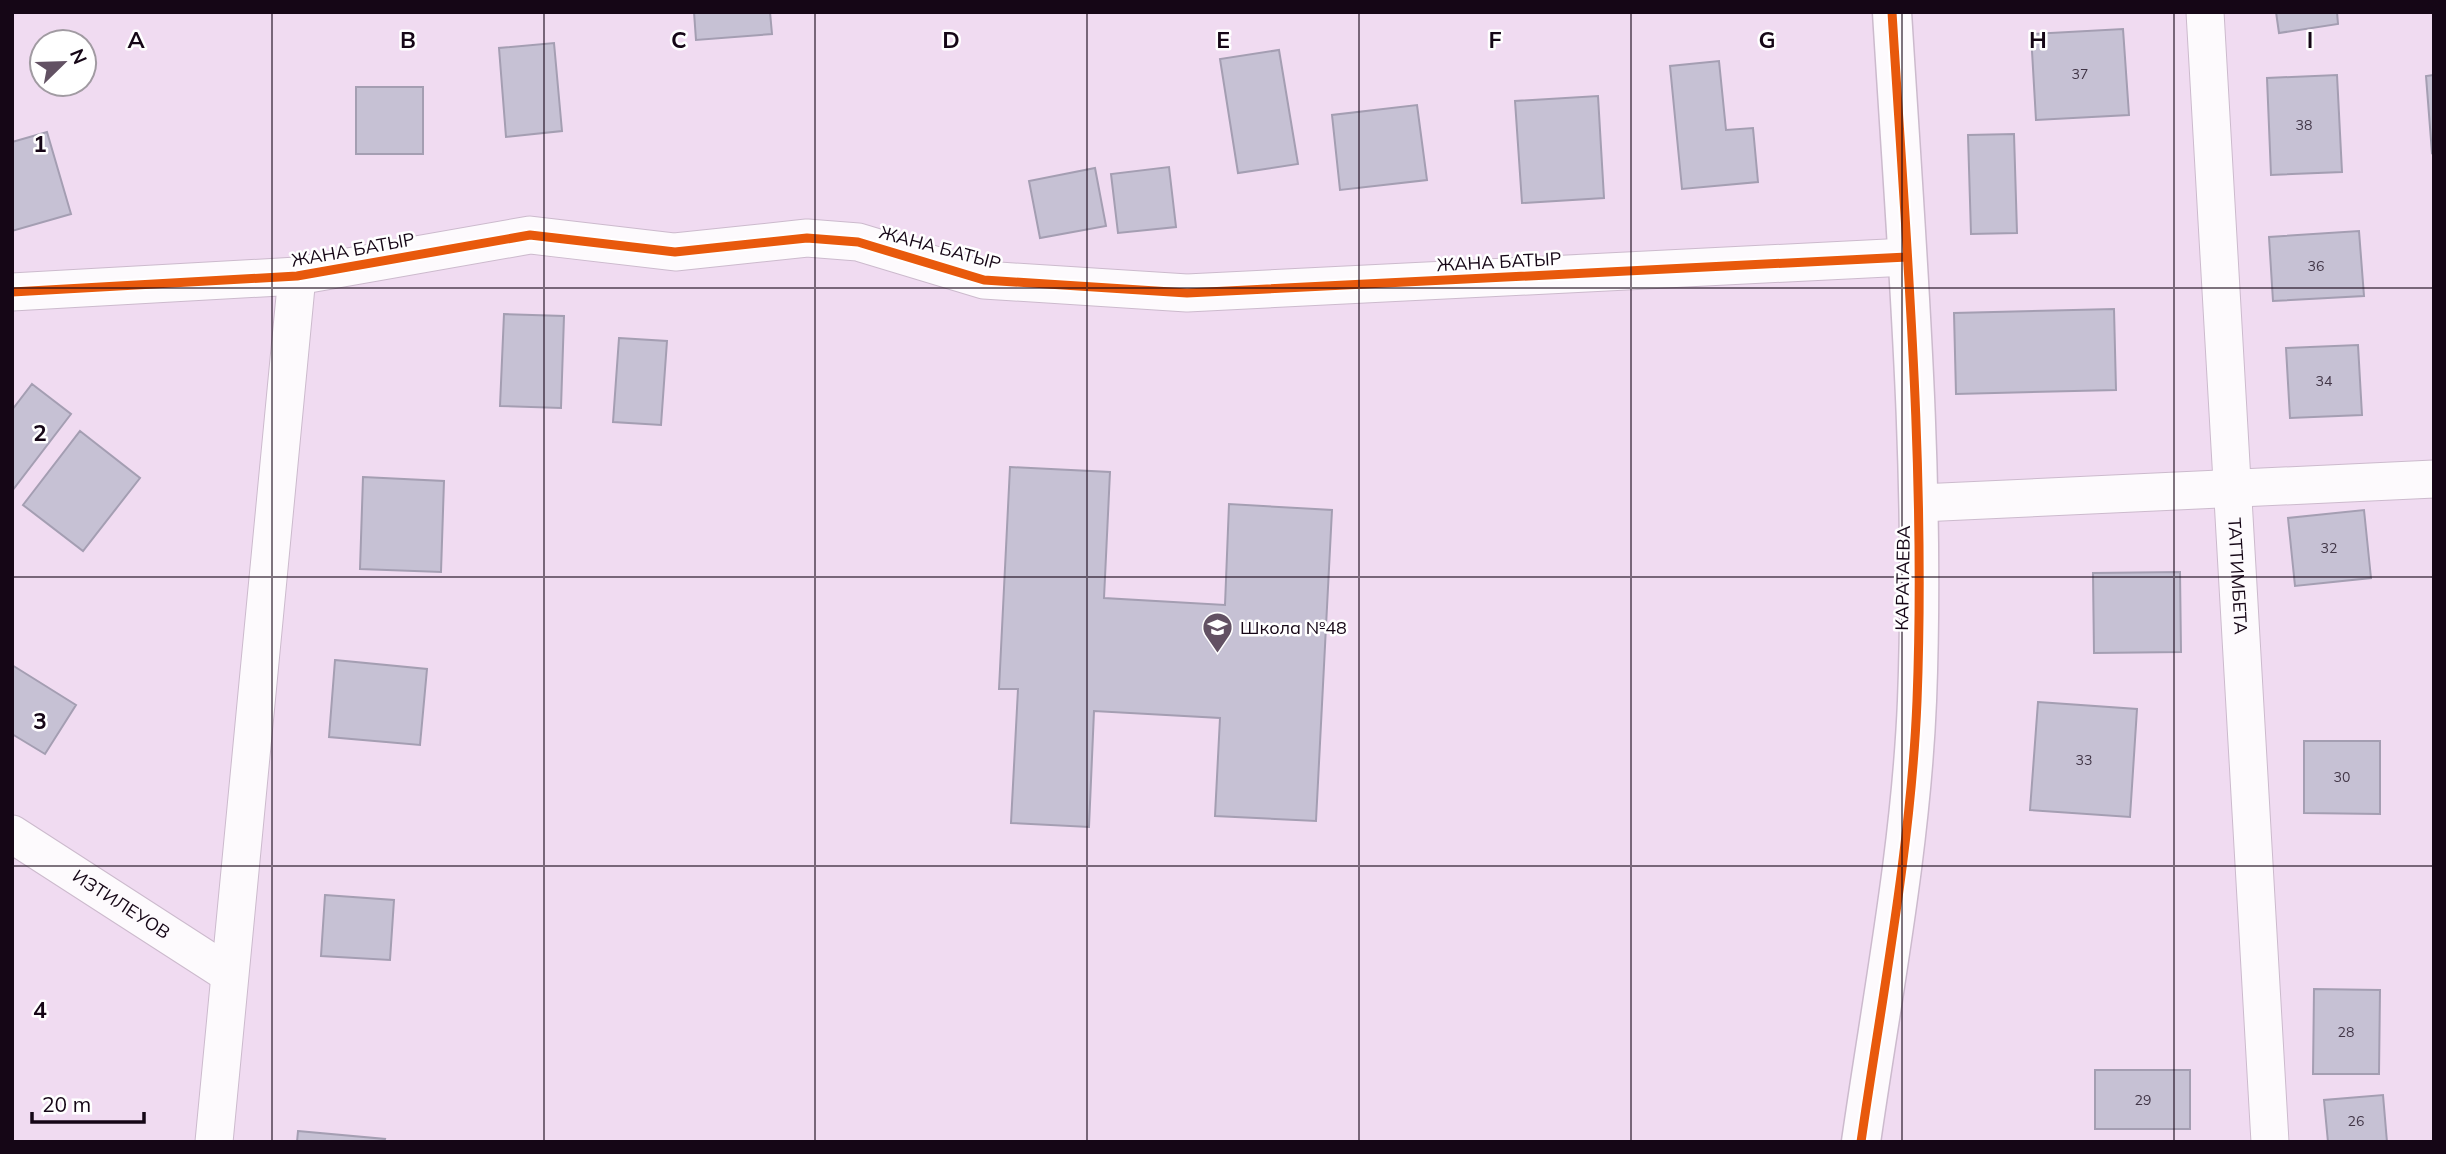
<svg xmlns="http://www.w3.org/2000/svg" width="2446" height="1154" viewBox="0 0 2446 1154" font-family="Mulish,sans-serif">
  <rect width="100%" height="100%" fill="#f0dbf1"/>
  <path fill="#c6c1d4" stroke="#a49eb2" stroke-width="2" d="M694,12H770L772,34L696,40Z
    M2276,12H2337L2338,24L2279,33Z
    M2123,29L2129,115L2036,120L2031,34Z
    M554,43L562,131L506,137L499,48Z
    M1279,50L1298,164L1238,173L1220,59Z
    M1719,61L1726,130L1753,128L1758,182L1682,189L1670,66Z
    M2337,75L2342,172L2271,175L2267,78Z
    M2434,75V152L2432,153L2426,76Z
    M356,87H423V154H356Z
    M1598,96L1604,198L1522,203L1515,101Z
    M1417,105L1427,180L1340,190L1332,115Z
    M47,132L71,214L12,231V142Z
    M2014,134L2017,233L1971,234L1968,135Z
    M1169,167L1176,227L1118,233L1111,174Z
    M1095,168L1106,226L1040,238L1029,181Z
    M2359,231L2364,296L2273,301L2269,237Z
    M2114,309L2116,390L1956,394L1954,313Z
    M504,314L564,316L561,408L500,406Z
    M619,338L667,341L661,425L613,422Z
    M2358,345L2362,415L2290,418L2286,348Z
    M32,384L71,414L12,491V410Z
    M80,431L140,478L83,551L23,505Z
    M1010,467L1110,472L1104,598L1225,605L1229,504L1332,510L1316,821L1215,816L1220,718L1094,711L1089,827L1011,823L1018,689H999Z
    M363,477L444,481L441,572L360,569Z
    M2364,510L2371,578L2295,586L2288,518Z
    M2180,572L2181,652L2094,653L2093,573Z
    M335,660L427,669L420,745L329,737Z
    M12,665L76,705L45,754L12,734Z
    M2038,702L2137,709L2130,817L2030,810Z
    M2304,741H2380V814L2304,813Z
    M325,895L394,900L390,960L321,956Z
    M2314,989L2380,990L2379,1074H2313Z
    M2095,1070H2190V1129H2095Z
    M2383,1095L2387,1142H2328L2324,1100Z
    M298,1131L385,1139L384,1142H297Z"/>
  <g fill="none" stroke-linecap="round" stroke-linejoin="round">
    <defs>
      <g id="street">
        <path id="s1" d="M2205,12L2270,1142"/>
        <path d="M12,292L297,276L530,235L675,252L807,238L858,242L984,280L1187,293L1907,257"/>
        <path d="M1920,503L2434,479"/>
        <path id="s2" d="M12,834L229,974"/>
        <path d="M214,1142L297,276"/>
      </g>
      <path id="secondary" d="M1861,1142C1882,996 1911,848 1917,701C1926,471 1906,241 1892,12"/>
    </defs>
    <use href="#street" stroke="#ccbacd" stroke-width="39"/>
    <use href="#secondary" stroke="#ccbacd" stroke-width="41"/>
    <use href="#street" stroke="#fdfafd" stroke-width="37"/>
    <use href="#secondary" stroke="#fdfafd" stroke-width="38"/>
    <defs>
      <path id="cycleway" d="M12,292L297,276L530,235L675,252L807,238L858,242L984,280L1187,293L1907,257
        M1861,1142C1882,996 1911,848 1917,701C1926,471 1906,241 1892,12"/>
    </defs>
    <use href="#cycleway" stroke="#fff" stroke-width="13"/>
    <use href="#cycleway" stroke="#e8590c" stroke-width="9"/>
  </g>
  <path fill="none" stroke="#150616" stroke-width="2" stroke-opacity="0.55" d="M272,12V1142M544,12V1142M815,12V1142M1087,12V1142M1359,12V1142M1631,12V1142M1902,12V1142M2174,12V1142M12,288H2434M12,577H2434M12,866H2434"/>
  <defs>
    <symbol id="school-pin" viewBox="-11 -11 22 30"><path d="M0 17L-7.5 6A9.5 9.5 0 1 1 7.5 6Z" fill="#625163" stroke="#fff"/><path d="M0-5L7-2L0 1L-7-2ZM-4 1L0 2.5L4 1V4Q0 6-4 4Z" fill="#fff"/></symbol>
  </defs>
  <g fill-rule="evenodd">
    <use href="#school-pin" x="1200" y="610" width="35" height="47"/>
  </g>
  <g text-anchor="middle" stroke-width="5" stroke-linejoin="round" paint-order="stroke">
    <g font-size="14" fill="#413546">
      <text x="2080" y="79">37</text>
      <text x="2304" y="130">38</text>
      <text x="2316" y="271">36</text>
      <text x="2324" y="386">34</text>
      <text x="2329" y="553">32</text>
      <text x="2084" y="765">33</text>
      <text x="2342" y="782">30</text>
      <text x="2346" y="1037">28</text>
      <text x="2143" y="1105">29</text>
      <text x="2356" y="1126">26</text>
    </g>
    <g font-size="18" fill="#150616" stroke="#fff">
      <text transform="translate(940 248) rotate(15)" y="6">ЖАНА БАТЫР</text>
      <text transform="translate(353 250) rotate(-10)" y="6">ЖАНА БАТЫР</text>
      <text transform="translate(1499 262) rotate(-3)" y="6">ЖАНА БАТЫР</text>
      <text dy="6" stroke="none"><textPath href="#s1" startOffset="565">ТАТТИМБЕТА</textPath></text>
      <text transform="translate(1903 578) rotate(-89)" y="6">КАРАТАЕВА</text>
      <text dy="6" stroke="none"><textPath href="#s2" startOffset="130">ИЗТИЛЕУОВ</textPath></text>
    </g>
    <g font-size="18" fill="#150616" stroke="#fff" text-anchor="start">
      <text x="1240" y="634">Школа №48</text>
    </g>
  </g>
  <g font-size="23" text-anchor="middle" font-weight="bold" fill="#150616" stroke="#fff" stroke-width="5" stroke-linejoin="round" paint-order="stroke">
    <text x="136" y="48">A</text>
    <text x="408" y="48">B</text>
    <text x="679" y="48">C</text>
    <text x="951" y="48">D</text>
    <text x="1223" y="48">E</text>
    <text x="1495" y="48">F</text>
    <text x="1767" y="48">G</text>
    <text x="2038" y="48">H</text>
    <text x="2310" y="48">I</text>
    <text x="40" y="152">1</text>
    <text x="40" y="441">2</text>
    <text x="40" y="729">3</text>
    <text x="40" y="1018">4</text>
  </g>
  <rect width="2446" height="1154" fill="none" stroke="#150616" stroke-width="28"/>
  <g transform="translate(63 63) rotate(67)"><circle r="33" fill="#ffffff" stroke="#a19ba2" stroke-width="2"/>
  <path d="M0-5L12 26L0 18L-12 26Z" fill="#625163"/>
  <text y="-10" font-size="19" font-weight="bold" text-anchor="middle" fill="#150616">N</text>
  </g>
  <path d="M32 1112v10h112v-10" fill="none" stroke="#150616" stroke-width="3.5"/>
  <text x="42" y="1112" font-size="21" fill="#150616" stroke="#ffffff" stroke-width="5" paint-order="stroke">20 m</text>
</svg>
